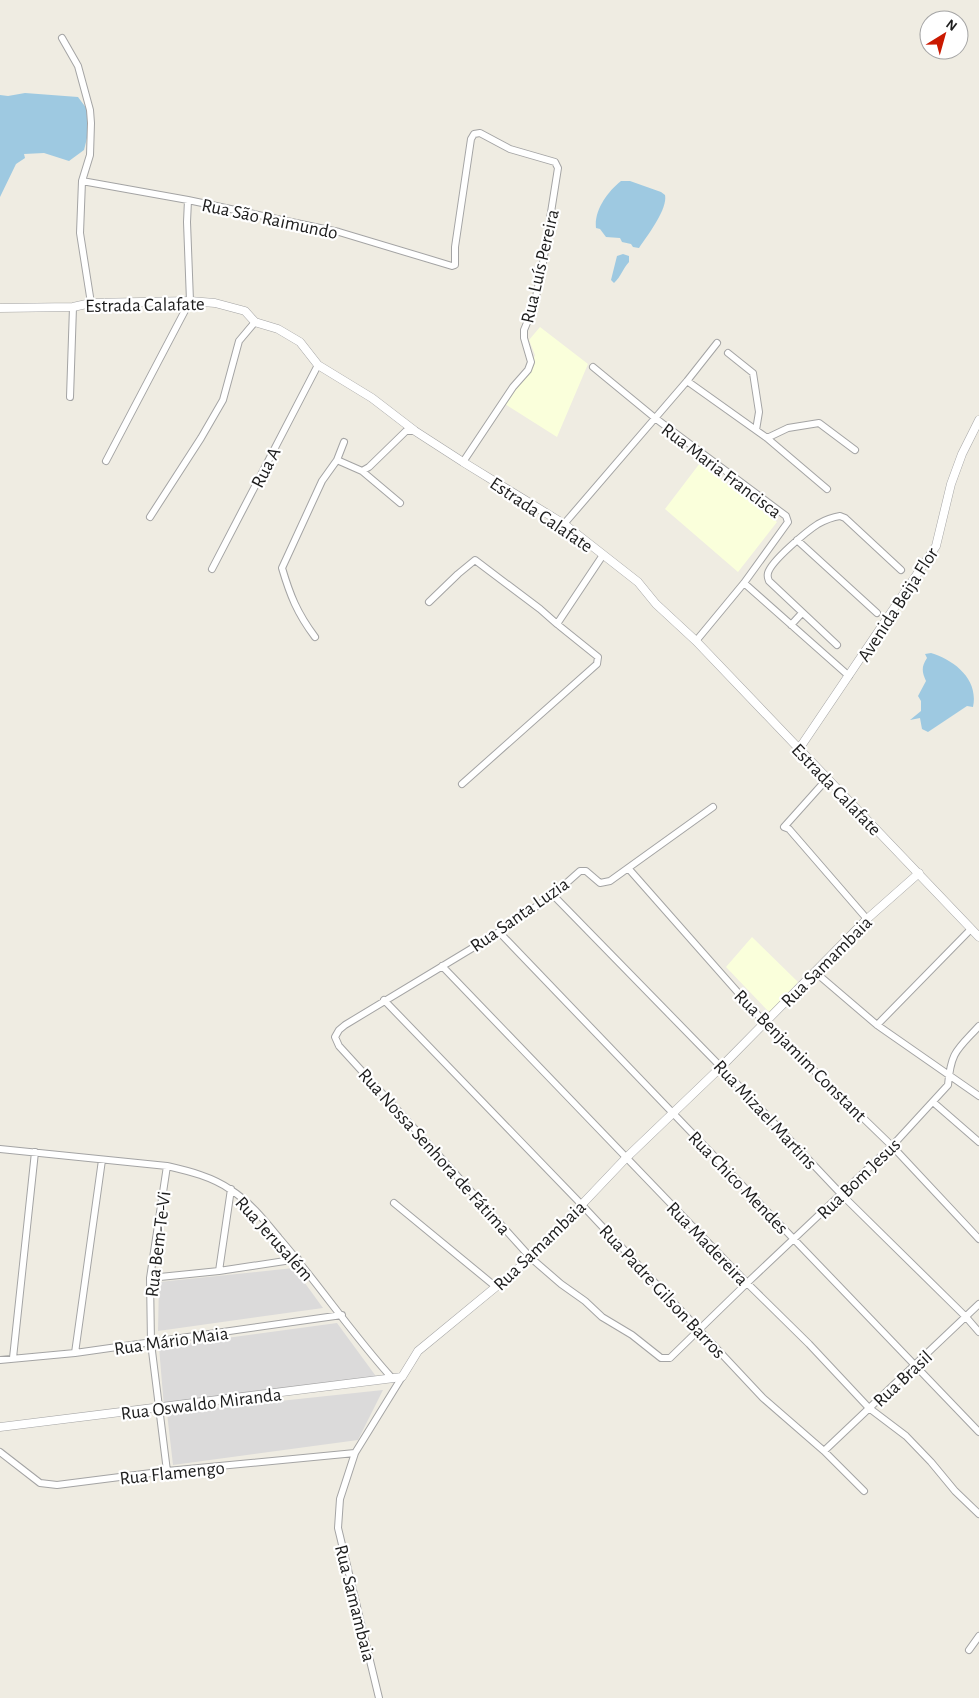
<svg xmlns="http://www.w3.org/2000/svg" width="979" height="1698" viewBox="0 0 979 1698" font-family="'Alegreya Sans',sans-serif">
  <rect width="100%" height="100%" fill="#efece2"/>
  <path fill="#dbdada" d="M294,1268L323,1308L158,1331L159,1282Z
    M337,1323L378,1379L164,1407L159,1347Z
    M383,1390L358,1440L173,1465L167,1413Z"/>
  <path fill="#faffdb" d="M540,327L588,364L557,437L505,404L530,368L535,355L529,340Z
    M700,463L777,522L738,572L665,509Z
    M752,937L798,982L770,1013L726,967Z"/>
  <path fill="#9ec9e1" d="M25,93L78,97L87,109V138L84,150L69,161L44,153L24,154L25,158L16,164L0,197V95L8,96Z
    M621,181H630L661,192L665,195C668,209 647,236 639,248L633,247L631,244L622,242L620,238L606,237L600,229L596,228C594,211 607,192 621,181Z
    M623,254L629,256V262C623,268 621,277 614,283L611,280L617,256Z
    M931,653C954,660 979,679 973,707L967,706L928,732L922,729L920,718L910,720L921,711V701L918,696L926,681C922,672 921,667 927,658L925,654Z"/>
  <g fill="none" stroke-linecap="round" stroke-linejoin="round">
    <defs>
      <path id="minor" d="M62,38L78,66L90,110L91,123L90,155L82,181L80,233L91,303
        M82,181L188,200L339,232L452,266L455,265V247L471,139L474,134L480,133L510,149L555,162L558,168L543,263L534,306L524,330V338L531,362L528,370L513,387L463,462
        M728,353L753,373L759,412L756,430
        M593,367L655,418L786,516L788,522L744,583L696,641
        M687,381L767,438L827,489
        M70,397L73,307
        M767,438L788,428L819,423L855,450
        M337,460L344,442
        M106,461L190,301L187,222L188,200
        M362,471L400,503
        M150,517L201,438L223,400L239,341L255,322
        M564,524L687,381L717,343
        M797,540L877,613
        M212,569L318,365
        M744,583L849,676
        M429,602L458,574L475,560L540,609L557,624
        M791,625L802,613
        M315,637C297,613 290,595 282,568L322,481L337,460L362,471L369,467L406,431H415
        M837,645L769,581C768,578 767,577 768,573C771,561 807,531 818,524C825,520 833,517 840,516L845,518L901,570
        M827,779L784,827L789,829L867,919
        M462,784L597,664L598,657L557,624L603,555
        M713,807L610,881L600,883L586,871H580L553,895L499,932L345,1025L339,1030L335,1037L339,1046L433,1149L531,1258L561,1284L585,1301L602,1317L632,1335L661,1358H670L747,1283L892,1146L948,1085C951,1051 957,1050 979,1026
        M628,868L764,1022L892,1146L979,1239
        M553,895L721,1067L842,1195L966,1317L979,1332
        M499,932L979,1432
        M442,966L747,1283L809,1344L869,1408L906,1436L931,1462L955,1491L979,1514
        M815,972L877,1025L979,1096
        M384,1000L582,1205L763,1398L824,1451L864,1491
        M877,1025L971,929
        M933,1102L979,1142
        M0,1149L167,1166C189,1171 213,1177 231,1190C250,1202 265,1221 279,1238C318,1283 352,1334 392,1378
        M394,1203L496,1287
        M219,1271L231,1189
        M150,1278L219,1271L298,1259
        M75,1353L102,1160
        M13,1358L35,1152
        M0,1360L75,1353L342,1315
        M824,1451L979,1304
        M0,1452L40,1483L57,1485L167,1471L355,1453
        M167,1471L151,1343L150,1278L167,1166
        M969,1650L979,1636
        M379,1698L338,1528L340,1499L355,1453L402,1377"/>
      <path id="tertiary" d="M0,308L73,307L91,303L190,301L215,303L245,311L255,322L278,329L300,342L318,365L372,398L415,431L463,462L564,524L638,582L656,604L696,641L979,937
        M799,749L936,546L951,484L962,454L979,420
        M0,1427L402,1377L418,1351L531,1258L626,1158L721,1067L867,919L919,873"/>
    </defs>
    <use href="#minor" stroke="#a4a4a4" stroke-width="8"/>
    <use href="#tertiary" stroke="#a4a4a4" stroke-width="9"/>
    <use href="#minor" stroke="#fff" stroke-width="6"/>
    <use href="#tertiary" stroke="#fff" stroke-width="8"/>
  </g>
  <g text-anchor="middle" stroke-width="4.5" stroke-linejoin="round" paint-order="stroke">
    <g font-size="19" fill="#1d1d1d" stroke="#fff">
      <text transform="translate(270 218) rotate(12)" y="7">Rua São Raimundo</text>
      <text transform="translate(539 266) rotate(-77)" y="7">Rua Luís Pereira</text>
      <text transform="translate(145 304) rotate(-1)" y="7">Estrada Calafate</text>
      <text transform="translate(265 467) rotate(-63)" y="7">Rua A</text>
      <text transform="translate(722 470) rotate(37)" y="7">Rua Maria Francisca</text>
      <text transform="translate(542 514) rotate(34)" y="7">Estrada Calafate</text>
      <text transform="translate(897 604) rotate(-57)" y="7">Avenida Beija Flor</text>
      <text transform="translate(837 789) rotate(46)" y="7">Estrada Calafate</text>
      <text transform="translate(519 914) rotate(-35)" y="7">Rua Santa Luzia</text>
      <text transform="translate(826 961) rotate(-45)" y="7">Rua Samambaia</text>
      <text transform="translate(801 1055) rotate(45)" y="7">Rua Benjamim Constant</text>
      <text transform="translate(766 1114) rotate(47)" y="7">Rua Mizael Martins</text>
      <text transform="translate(435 1151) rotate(48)" y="7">Rua Nossa Senhora de Fátima</text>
      <text transform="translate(858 1178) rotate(-44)" y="7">Rua Bom Jesus</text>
      <text transform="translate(739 1182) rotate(46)" y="7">Rua Chico Mendes</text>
      <text transform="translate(275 1238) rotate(48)" y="7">Rua Jerusalém</text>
      <text transform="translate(708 1243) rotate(46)" y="7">Rua Madereira</text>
      <text transform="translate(157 1244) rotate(-83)" y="7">Rua Bem-Te-Vi</text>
      <text transform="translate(539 1245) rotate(-44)" y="7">Rua Samambaia</text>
      <text transform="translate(663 1291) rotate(47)" y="7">Rua Padre Gilson Barros</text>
      <text transform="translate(171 1340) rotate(-8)" y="7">Rua Mário Maia</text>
      <text transform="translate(902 1378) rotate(-43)" y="7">Rua Brasil</text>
      <text transform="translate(201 1403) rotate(-7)" y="7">Rua Oswaldo Miranda</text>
      <text transform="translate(172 1472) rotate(-6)" y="7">Rua Flamengo</text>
      <text transform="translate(356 1603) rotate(76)" y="7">Rua Samambaia</text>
    </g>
  </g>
  <g transform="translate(944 35) rotate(37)"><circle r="24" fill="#ffffff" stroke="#a5a5a5"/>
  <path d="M0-4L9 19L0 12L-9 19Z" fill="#ca1900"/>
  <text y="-8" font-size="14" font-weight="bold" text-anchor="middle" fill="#1d1d1d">N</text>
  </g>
</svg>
